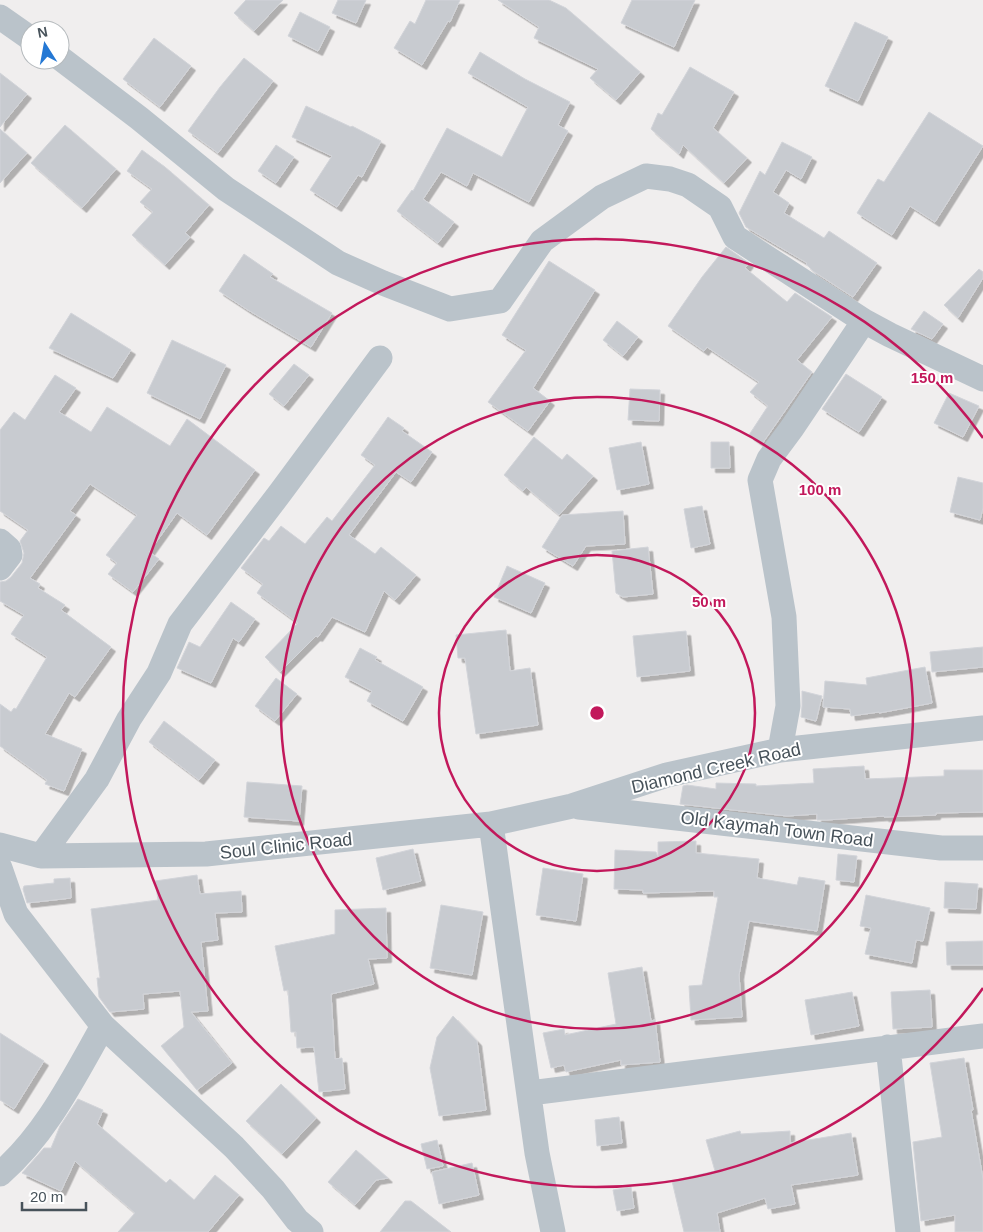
<svg xmlns="http://www.w3.org/2000/svg" width="983" height="1232" viewBox="0 0 983 1232" font-family="Helvetica,sans-serif">
  <defs>
    <filter id="shadow"><feDropShadow dx="4.5" dy="4.5" stdDeviation="0" flood-color="#0004"/></filter>
  </defs>
  <rect width="100%" height="100%" fill="#f0eeee"/>
  <path fill="#c8cbd0" stroke="#d2d4d9" filter="url(#shadow)" d="M246,0H283L254,31L234,13Z
    M338,0H366L356,23L332,13Z
    M426,0H460L450,22L448,21L422,65L394,48L410,21L415,24Z
    M498,0H549L566,8L640,72L616,100L590,78L598,69L534,38L539,27Z
    M632,0H695L674,47L621,23Z
    M300,12L330,27L318,51L288,36Z
    M855,22L888,37L858,101L825,86Z
    M154,38L191,66L160,107L123,79Z
    M480,52L525,79L570,102L558,125L568,131L529,202L473,173L467,186L441,172L423,199L454,222L438,243L397,211L412,190L413,191L447,128L502,157L528,107L468,73Z
    M244,58L273,81L218,153L188,131L220,87Z
    M690,67L734,92L713,128L747,158L724,183L683,145L679,154L651,129L658,113L662,115Z
    M0,73L27,94L0,127Z
    M306,106L351,127L352,126L381,141L362,177L358,175L337,207L310,190L332,156L292,137Z
    M929,112L983,146L935,222L910,206L892,235L857,213L878,179L884,182Z
    M65,125L116,169L82,208L31,163Z
    M0,129L27,153L0,183Z
    M782,142L812,157L801,179L786,170L773,192L789,203L784,213L824,238L829,231L877,263L853,297L813,271L806,264L807,263L746,227L739,213L760,171L765,175Z
    M276,145L294,157L276,183L258,171Z
    M142,150L165,167L209,205L185,233L190,237L165,265L132,235L153,212L140,202L152,189L127,171Z
    M726,247L749,263L745,268L787,302L795,293L832,317L797,360L812,372L762,444L749,435L768,406L750,392L759,382L707,347L704,351L668,326L702,277Z
    M244,254L273,274L270,277L332,313L311,347L248,310L219,291Z
    M549,261L595,290L533,388L550,401L528,431L488,402L526,350L502,335Z
    M979,269L983,272V278L958,318L944,305Z
    M924,311L943,324L932,339L911,329Z
    M71,313L131,350L113,378L49,348Z
    M617,321L638,337L623,356L603,340Z
    M172,340L226,365L200,419L147,393Z
    M294,364L309,375L284,406L269,394Z
    M846,374L882,397L859,432L822,409Z
    M55,375L76,388L59,412L91,432L107,407L170,446L187,419L255,470L207,535L177,513L149,552L159,559L133,592L108,574L117,563L106,555L137,515L90,484L70,511L76,515L30,578L40,584L38,588L65,605L61,610L111,647L75,697L69,693L45,734L82,749L64,791L45,784L47,780L0,746V704L11,712L14,708L16,709L47,657L11,634L24,615L0,601V582L6,581L11,577L22,563L24,553L20,541L28,530L0,511V430L14,412L25,420Z
    M630,389L660,390L659,421L628,420Z
    M949,393L979,406L963,437L934,423Z
    M388,417L404,428L402,431L432,452L411,482L396,472L349,535L375,554L381,547L416,575L395,600L384,591L365,632L332,617L318,637L316,636L280,672L265,657L298,623L257,593L263,584L241,568L264,538L269,541L281,526L305,544L327,517L332,521L375,465L361,455Z
    M534,437L562,460L567,454L593,476L559,515L526,487L523,491L504,475Z
    M641,442L649,484L617,490L609,448Z
    M711,442H729L730,468H711Z
    M958,477L983,483V508L980,520L950,512Z
    M702,506L710,544L691,548L684,509Z
    M623,511L625,544L586,546L573,566L542,547L562,515Z
    M648,547L653,594L623,597L616,593L612,551Z
    M507,566L545,583L531,613L494,597Z
    M231,602L255,619L239,642L233,638L211,683L177,668L189,642L200,647Z
    M506,630L510,671L530,668L538,725L476,734L465,658H458L456,635Z
    M686,631L690,671L637,677L633,636Z
    M983,647V667L932,672L930,652Z
    M360,648L377,657L375,660L423,687L403,721L367,701L372,691L345,677Z
    M925,667L932,703L879,713V712L851,716L850,709L823,707L825,681L867,685L866,678Z
    M276,678L297,694L275,721L255,706Z
    M802,691L822,696L816,721L801,717L802,706Z
    M164,721L215,760L199,780L149,742Z
    M864,766L865,779L944,776V770H983V812L936,813V815L884,817V816L826,820H817V814L787,816L680,804L683,786L687,785L716,789V783L756,784V786L814,783L813,769Z
    M247,782L302,786L299,821L244,817Z
    M696,841V853L759,859L757,878L797,885L799,877L825,881L817,931L749,921L739,975L742,1017L691,1020L689,986L702,985L718,897H714V891L643,893V890L614,889L615,850L656,852L658,857V842Z
    M413,849L421,881L383,890L376,858Z
    M838,854L857,856L854,882L836,880Z
    M543,868L583,874L576,921L536,915Z
    M197,875L200,894L241,891L242,912L215,913L218,940L201,942L208,1011L191,1012L232,1063L197,1090L161,1046L184,1027L180,991L143,994L144,1009L110,1012L99,997L97,978H100L91,909L158,900L155,881Z
    M70,878L71,898L27,903L23,889L24,886L54,883V879Z
    M945,882L978,884L976,909L944,908Z
    M866,895L930,908L923,941L916,940L912,963L865,954L871,928L860,926Z
    M441,905L483,912L472,975L430,968Z
    M386,908L387,958L368,959L374,984L331,994L335,1059L342,1058L345,1089L319,1092L314,1047L297,1048L296,1032H291L288,990L284,991L275,946L335,934V910Z
    M983,941V965H947L946,942Z
    M642,967L651,1021L655,1020L660,1062L621,1065V1060L566,1072L564,1065L551,1068L543,1033L564,1029L565,1035L616,1024L608,973Z
    M930,990L932,1027L893,1029L891,992Z
    M852,992L859,1026L811,1035L805,1000Z
    M453,1016L477,1041L486,1110L439,1116L430,1068L437,1037Z
    M0,1033L44,1061L14,1109L0,1100Z
    M964,1058L973,1110H971L983,1179V1232H955V1215L921,1221L913,1142L942,1137L930,1063Z
    M281,1084L316,1118L282,1154L246,1121Z
    M78,1099L103,1110L97,1124L166,1183L170,1179L194,1200L215,1175L239,1195L208,1232H118L135,1213L75,1161L61,1191L22,1173L44,1148H51L60,1126Z
    M619,1117L622,1143L597,1146L595,1120Z
    M740,1131L741,1134L790,1131V1143L851,1133L858,1175L791,1185L795,1204L768,1209L765,1198L717,1213L720,1232H684L672,1181L715,1171L706,1140Z
    M437,1140L443,1166L427,1169L421,1144Z
    M356,1150L388,1178L376,1180L355,1205L328,1182Z
    M472,1163L479,1195L439,1204L432,1172Z
    M631,1187L634,1208L617,1211L613,1190Z
    M405,1201H411L451,1232H380Z"/>
  <g fill="none" stroke-linecap="round" stroke-linejoin="round">
    <path stroke="#bac3ca" stroke-width="25" d="M0,17L30,38
      M60,58L139,118L226,189L338,263L383,283L450,309L500,301L542,241L602,197L646,176L670,179L688,185L720,207L735,237L864,321L890,335L983,379
      M0,541L9,549L10,555L0,568
      M780,750L788,706L784,617L760,480L769,459L792,428L864,321
      M579,807L941,848H983
      M491,824L537,1153L553,1232
      M0,845L41,856L206,854L491,824L572,806L667,775L780,750L983,728
      M41,856L97,779L129,719L159,673L180,624L280,493L380,358
      M0,868L16,914L103,1026C73,1079 46,1134 0,1174
      M103,1026L234,1147L273,1189L297,1220L311,1232
      M888,1047L908,1232
      M530,1093L983,1036"/>
  </g>
  <g fill="none" stroke="#c2185b" stroke-width="2.5">
    <circle cx="597" cy="713" r="158"/>
    <circle cx="597" cy="713" r="316"/>
    <path d="M983 988A474 474 0 1 1 983 438"/>
  </g>
  <g text-anchor="middle" stroke-width="4" stroke-linejoin="round" paint-order="stroke">
    <g font-size="18" fill="#47525a" stroke="#fff">
      <text transform="translate(716 768) rotate(-13)" y="6">Diamond Creek Road</text>
      <text transform="translate(777 829) rotate(7)" y="6">Old Kaymah Town Road</text>
      <text transform="translate(286 846) rotate(-6)" y="6">Soul Clinic Road</text>
    </g>
  </g>
  <circle cx="597" cy="713" r="8" fill="#c2185b" stroke="#fff" stroke-width="2.5"/>
  <g font-size="15" text-anchor="middle" font-weight="bold" fill="#c2185b" stroke="#fff" stroke-width="4" stroke-linejoin="round" paint-order="stroke">
    <text x="932" y="383">150 m</text>
    <text x="820" y="495">100 m</text>
    <text x="709" y="607">50 m</text>
  </g>
  <g transform="translate(45 45) rotate(349)"><circle r="24" fill="#ffffff" stroke="#b5babd"/>
  <path d="M0-4L9 19L0 12L-9 19Z" fill="#2478d4"/>
  <text y="-8" font-size="14" font-weight="bold" text-anchor="middle" fill="#47525a">N</text>
  </g>
  <path d="M22 1202v8h64v-8" fill="none" stroke="#47525a" stroke-width="2.5"/>
  <text x="30" y="1202" font-size="15" fill="#47525a" stroke="#ffffff" stroke-width="4" paint-order="stroke">20 m</text>
</svg>
